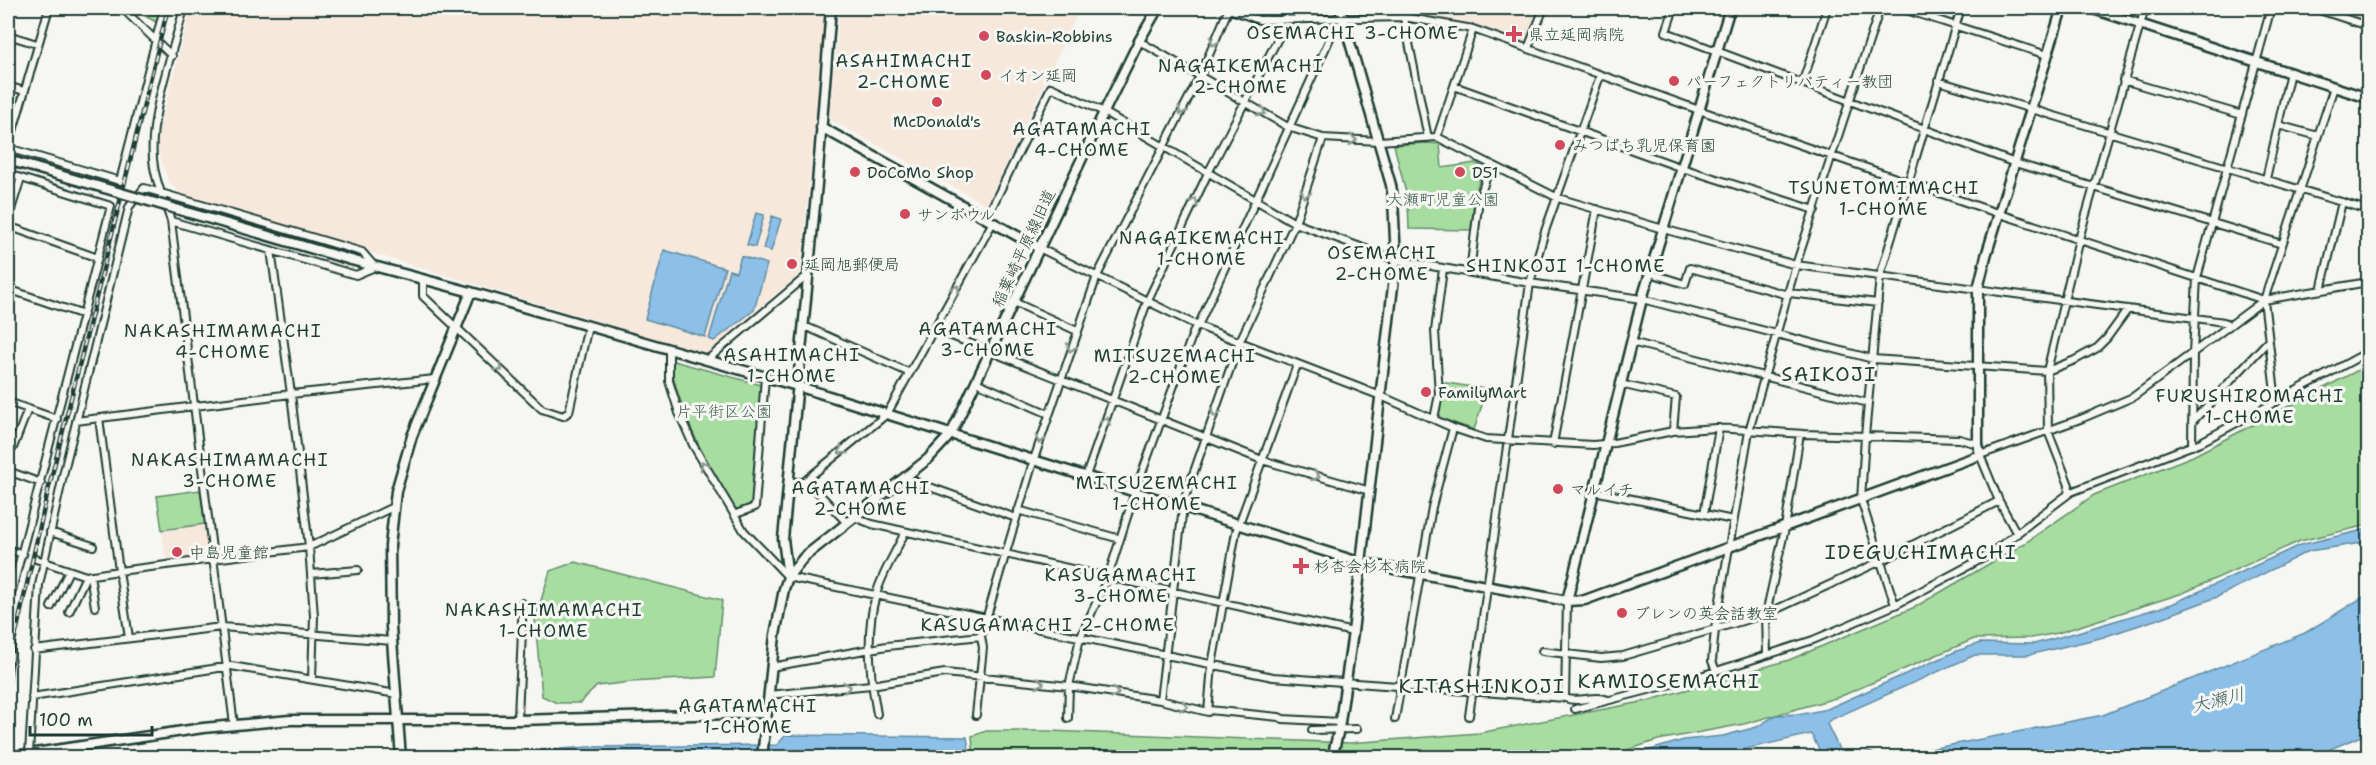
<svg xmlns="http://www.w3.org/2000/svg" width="2376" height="765" viewBox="0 0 2376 765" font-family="'Shantell Sans','Klee One',sans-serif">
  <rect width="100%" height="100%" fill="#f6f6f2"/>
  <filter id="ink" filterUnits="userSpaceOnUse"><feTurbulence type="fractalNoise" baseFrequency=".0167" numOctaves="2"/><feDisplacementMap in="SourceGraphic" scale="12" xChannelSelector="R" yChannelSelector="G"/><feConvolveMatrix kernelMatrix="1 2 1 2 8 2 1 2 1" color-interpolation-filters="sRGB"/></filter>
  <g filter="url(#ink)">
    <path fill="#f6e8db" d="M191,8H826L800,276L773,296L707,354L186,197L169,183L158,150L159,130Z
      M840,8H1080L987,205L829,119Z
      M1404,8H1541L1526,44L1470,24L1407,13Z
      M2325,8H2368V22Z
      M205,525L209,557L167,563L162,531Z"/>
    <path fill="#a7dda0" stroke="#638d6a" stroke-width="1.5" d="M145,8H163L160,24L143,15Z
      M1428,143L1440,144L1442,168L1475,163L1483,167L1475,195L1471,230L1409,229L1408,201L1394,145Z
      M670,360L761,385L753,507L737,512C707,466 679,414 670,360Z
      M2368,365V525L2300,541L2183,593L2058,633L2031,638L1974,639L1839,697L1744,724L1658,740L1603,758H974L972,736L986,731H1049L1350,743L1479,733L1647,701L1789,660L1915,607L2025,543L2094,495L2193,456Z
      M1440,382L1487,389L1474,430L1438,417Z
      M200,490L205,524L162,530L157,496Z
      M575,562L722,600L715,677L631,682L597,686L580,703H557L542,696L535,620L550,571Z"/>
    <path fill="#8cc0e9" stroke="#608ca1" stroke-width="1.5" d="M756,213L764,215L755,247L747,245Z
      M772,216L781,219L771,251L763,249Z
      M664,250L725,268L705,337L645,319Z
      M741,256L767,264L754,310L714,341L709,339L729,270L736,272Z
      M2368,529V542L2309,551L2217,597L2164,617L2100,638L2028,655H1975L1830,720L1827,724L1843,757L1869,752L1882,757H1823L1811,734L1712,757H1626L1684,740L1723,736L1757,727L1776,715L1803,714L1827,709L1957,651L1980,643L2034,644L2071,634L2172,604L2300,545Z
      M2368,594V733L2312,757H1890L2103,715L2305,633Z
      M786,735L967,737L970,757L439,758L588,747L777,745Z"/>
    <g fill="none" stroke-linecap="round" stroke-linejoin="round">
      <path stroke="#cbd1cc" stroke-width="6" stroke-dasharray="6 3" stroke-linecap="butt" d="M23,554L36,559"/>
      <defs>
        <path id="minor" d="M49,8L8,148L120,181L164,8
          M122,8L172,56
          M184,8C173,53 146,122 154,167C157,185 165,204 171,221L234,725
          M1226,8L1259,20L1404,17L1473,29L1699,110L2000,214L2264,300
          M1402,8L1428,138
          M1674,8L1666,32L2015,163L2282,244
          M1900,8L2047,55
          M2313,8L2368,26
          M8,35L37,44
          M1139,41L1288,127L1323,138L1379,141L1437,137L1558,198L1663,229L1796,265L2195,318L2224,322L2229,325
          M1528,48L1544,8
          M2123,80L2242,115
          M1938,81L2368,210
          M1802,84L1827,8
          M8,86L24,91
          M1454,86L1682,168L1815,210
          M2278,125L2318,136
          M1437,137L1473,29
          M8,174L111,206L8,606
          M2266,179L2290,72
          M8,219L21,178
          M986,219L1051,87L1104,112L1295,223L1396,260L1530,283L1642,299L1873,359L2047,371L2075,360L2097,348L2107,338L2128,309
          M8,226L98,258
          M1039,248L1196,325L1381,396L1453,428L1486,439L1593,445L1614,443L1673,431L1716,428L1804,434L1959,439L1978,444
          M271,250L291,394L309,547L314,616L312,679
          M1470,272L1479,199L1491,164
          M1650,273L1685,284L1690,268L1788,295
          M423,279V296L542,409L563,416L569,412L588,326
          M8,289L84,315
          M2321,290L2342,202
          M1789,293L1878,303
          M1014,302L1077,331
          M1198,326L1332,34L1343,19
          M803,328H809L910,373
          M934,329L1262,460L1370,491
          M1631,342L1868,403
          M669,349V381L679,413L693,445L744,531L788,577L1273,677L1565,698
          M707,360L808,275
          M976,382L1049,414
          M1620,384L1676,397L1673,431
          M2276,401L2264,300L2334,87
          M8,402L57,419
          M99,418L119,571L309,547L395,506
          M1434,419L1439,394L1435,331L1443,269
          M76,421L291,394L435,379
          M2192,422L2269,340
          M1553,444L1597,209
          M8,446L13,448L28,409
          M2192,446L2193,353L2197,278L2271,8
          M8,471L41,483
          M1086,476L1147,302L1208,173L1284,27L1285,8
          M905,478L1016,518
          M788,482H809
          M1594,491L1733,520
          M2068,494L2069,485L2048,431L2047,371L2079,239L2145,8
          M1182,506L1239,343L1295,223L1323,138
          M1018,510L1120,539
          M736,514L755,507L765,377
          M1704,514L1719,428
          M854,517L872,524L1353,632
          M847,523L806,480L887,414L993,222
          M50,532L93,546
          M2017,534L1999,501L1980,455L2083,418L2133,397L2264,300L2368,282
          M8,549L23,554
          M36,559L86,576L119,571L129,638
          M311,574L358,570
          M90,575L95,607
          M1567,601L1565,698C1579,704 1593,694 1608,700
          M1895,605L1861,500L1865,436L1880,276L1961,8
          M51,607L69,571
          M69,612L86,576
          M34,650L222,627L392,641
          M1542,651L1601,658L1623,656L1766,614L1881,561L1999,501
          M1767,655L1766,614L1785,528L1800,434
          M771,667L887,646L981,636L1034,459L1097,276L1200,76L1229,8
          M1716,671L1712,661L1715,629L1749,431L1796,265L1880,8
          M768,695L871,685L945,673L1069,686L1160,700L1208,712L1212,665L1236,532L1297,365
          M32,697L231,666L397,694
          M1160,700L1183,507
          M1575,709L1691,679L1767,655L1813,640L1895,605L1987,556L2071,492L2201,442L2368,352
          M1209,710L1279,717L1283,719L1340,722
          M877,714C870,677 865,632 876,595C882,573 896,552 905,532
          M976,715L983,648L981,636
          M1469,716L1530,283L1545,231L1600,76
          M1068,718L1069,686L1080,638L1108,577L1135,492L1196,325
          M1395,719L1432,507L1453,428
          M518,720C519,681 523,642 522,603
          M1312,730L1357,729
          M29,754L39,585L64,471L129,207L144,188L362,252L375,267L356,275L171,221"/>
        <path id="tertiary" d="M2090,8L2368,98
          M821,127L1039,248
          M351,260L471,292L797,386L1362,563L1567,601L1585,600L1980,455L1978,444V289L1986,256L2062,8
          M788,577L783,539L817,184L831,8
          M1567,601L1642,299L1730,8
          M8,757L203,728L290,720H518L766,713
          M401,758L391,627L390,546L396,491L412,436L471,292
          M762,758L775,635L784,589L788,577L804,557L928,459L951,434L1104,112L1139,41L1158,8
          M1332,758L1339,729L1353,632L1396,260L1393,198L1391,185L1340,8"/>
      </defs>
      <use href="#minor" stroke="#1f3d34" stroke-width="10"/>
      <use href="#tertiary" stroke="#1f3d34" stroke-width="13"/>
      <use href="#minor" stroke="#f6f6f2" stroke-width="6"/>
      <use href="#tertiary" stroke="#f6f6f2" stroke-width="8"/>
      <defs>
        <path id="rail" d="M8,688L14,642L47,495L168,8"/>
      </defs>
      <use href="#rail" stroke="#1f3d34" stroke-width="4.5"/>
      <use href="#rail" stroke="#f6f6f2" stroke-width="2" stroke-dasharray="7" stroke-linecap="butt"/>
      <defs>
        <path id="tertiary-bridge" d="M8,160L351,260"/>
      </defs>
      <use href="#tertiary-bridge" stroke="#1f3d34" stroke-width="13" stroke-linecap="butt"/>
      <use href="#tertiary-bridge" stroke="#f6f6f2" stroke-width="8"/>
    </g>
    <defs><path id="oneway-chevron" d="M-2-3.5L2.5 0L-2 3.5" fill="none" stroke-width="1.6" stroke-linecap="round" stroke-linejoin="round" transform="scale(1.5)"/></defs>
    <g stroke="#8a9a93">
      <use href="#oneway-chevron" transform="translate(1214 42) rotate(113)"/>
      <use href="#oneway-chevron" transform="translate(1182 111) rotate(117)"/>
      <use href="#oneway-chevron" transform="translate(1262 112) rotate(30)"/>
      <use href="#oneway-chevron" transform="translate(1353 140) rotate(3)"/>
      <use href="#oneway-chevron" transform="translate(1305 194) rotate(109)"/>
      <use href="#oneway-chevron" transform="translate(1194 202) rotate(-65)"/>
      <use href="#oneway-chevron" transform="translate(956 289) rotate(-61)"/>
      <use href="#oneway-chevron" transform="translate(1071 348) rotate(109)"/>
      <use href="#oneway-chevron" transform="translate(499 368) rotate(43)"/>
      <use href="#oneway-chevron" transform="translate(1215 413) rotate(109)"/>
      <use href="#oneway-chevron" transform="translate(1106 421) rotate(-71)"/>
      <use href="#oneway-chevron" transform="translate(1040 440) rotate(108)"/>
      <use href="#oneway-chevron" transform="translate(842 451) rotate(141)"/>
      <use href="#oneway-chevron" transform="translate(704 465) rotate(-119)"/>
      <use href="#oneway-chevron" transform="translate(1316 476) rotate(16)"/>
      <use href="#oneway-chevron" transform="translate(1040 683) rotate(6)"/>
      <use href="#oneway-chevron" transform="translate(847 687) rotate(-6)"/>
      <use href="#oneway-chevron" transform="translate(1115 693) rotate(9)"/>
      <use href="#oneway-chevron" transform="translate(1184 706) rotate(13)"/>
    </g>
  </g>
  <g fill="#d1495b" stroke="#f6f6f2" stroke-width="2">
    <path d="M1511 25h6v6h6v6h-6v6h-6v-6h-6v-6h6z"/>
    <circle cx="984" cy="36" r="6"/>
    <circle cx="986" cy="75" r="6"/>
    <circle cx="1674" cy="81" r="6"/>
    <circle cx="937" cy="102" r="6"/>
    <circle cx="1560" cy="145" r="6"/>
    <circle cx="855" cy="172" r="6"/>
    <circle cx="1460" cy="172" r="6"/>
    <circle cx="905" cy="214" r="6"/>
    <circle cx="792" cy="264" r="6"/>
    <circle cx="1426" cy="392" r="6"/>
    <circle cx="1558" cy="489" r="6"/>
    <circle cx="177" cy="552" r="6"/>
    <path d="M1298 557h6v6h6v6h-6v6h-6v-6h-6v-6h6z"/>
    <circle cx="1622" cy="613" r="6"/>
  </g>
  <g text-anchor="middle" stroke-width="6" stroke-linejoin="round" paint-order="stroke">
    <g font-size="16" fill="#1f3d34" stroke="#f6f6f2" text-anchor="start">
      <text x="1528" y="40">県立延岡病院</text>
      <text x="996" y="42">Baskin-Robbins</text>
      <text x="998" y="81">イオン延岡</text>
      <text x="1686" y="87">パーフェクトリバティー教団</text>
      <text x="937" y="127" text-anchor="middle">McDonald's</text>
      <text x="1572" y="151">みつばち乳児保育園</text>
      <text x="867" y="178">DoCoMo Shop</text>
      <text x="1472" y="178">D51</text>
      <text x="917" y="220">サンボウル</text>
      <text x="804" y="270">延岡旭郵便局</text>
      <text x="1438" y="398">FamilyMart</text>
      <text x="1570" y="495">マルイチ</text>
      <text x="189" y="558">中島児童館</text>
      <text x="1314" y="572">杉杏会杉本病院</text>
      <text x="1634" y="619">ブレンの英会話教室</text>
    </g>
    <g font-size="16" fill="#3a5d4a" stroke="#f6f6f2">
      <text x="1443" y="205">大瀬町児童公園</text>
      <text x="724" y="417">片平街区公園</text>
    </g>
    <g font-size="16" fill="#1f3d34" stroke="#f6f6f2">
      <text transform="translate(1023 248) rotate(-65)" y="6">稲葉崎平原線旧道</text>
    </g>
    <g font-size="18" letter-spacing="1.5" fill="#1f3d34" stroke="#f6f6f2">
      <text x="1353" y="39">OSEMACHI 3-CHOME</text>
      <text x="904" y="67">ASAHIMACHI<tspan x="904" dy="21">2-CHOME</tspan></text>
      <text x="1241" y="72">NAGAIKEMACHI<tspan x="1241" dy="21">2-CHOME</tspan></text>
      <text x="1082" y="135">AGATAMACHI<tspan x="1082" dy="21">4-CHOME</tspan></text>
      <text x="1884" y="194">TSUNETOMIMACHI<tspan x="1884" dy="21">1-CHOME</tspan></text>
      <text x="1202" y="244">NAGAIKEMACHI<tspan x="1202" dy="21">1-CHOME</tspan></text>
      <text x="1382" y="259">OSEMACHI<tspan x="1382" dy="21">2-CHOME</tspan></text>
      <text x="1566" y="272">SHINKOJI 1-CHOME</text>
      <text x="988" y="335">AGATAMACHI<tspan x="988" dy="21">3-CHOME</tspan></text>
      <text x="223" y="337">NAKASHIMAMACHI<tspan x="223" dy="21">4-CHOME</tspan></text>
      <text x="792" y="361">ASAHIMACHI<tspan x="792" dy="21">1-CHOME</tspan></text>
      <text x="1175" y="362">MITSUZEMACHI<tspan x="1175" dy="21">2-CHOME</tspan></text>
      <text x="2250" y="402">FURUSHIROMACHI<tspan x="2250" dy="21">1-CHOME</tspan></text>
      <text x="230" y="466">NAKASHIMAMACHI<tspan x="230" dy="21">3-CHOME</tspan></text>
      <text x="1157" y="489">MITSUZEMACHI<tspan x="1157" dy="21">1-CHOME</tspan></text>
      <text x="861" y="494">AGATAMACHI<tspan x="861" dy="21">2-CHOME</tspan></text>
      <text x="1121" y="581">KASUGAMACHI<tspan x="1121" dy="21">3-CHOME</tspan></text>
      <text x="544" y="616">NAKASHIMAMACHI<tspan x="544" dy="21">1-CHOME</tspan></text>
      <text x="1048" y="631">KASUGAMACHI 2-CHOME</text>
      <text x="748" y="712">AGATAMACHI<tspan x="748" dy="21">1-CHOME</tspan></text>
    </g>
    <g font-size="18" font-style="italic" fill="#3a5e61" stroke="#f6f6f2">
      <text transform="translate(2218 700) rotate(-14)" y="6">大瀬川</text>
    </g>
    <g font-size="20" letter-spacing="1.5" fill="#1f3d34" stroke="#f6f6f2">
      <text x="1829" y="381">SAIKOJI</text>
      <text x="1921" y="559">IDEGUCHIMACHI</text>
      <text x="1669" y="688">KAMIOSEMACHI</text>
      <text x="1482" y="693">KITASHINKOJI</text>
    </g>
  </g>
  <rect width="2376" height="765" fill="none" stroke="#f6f6f2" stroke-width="30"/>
  <rect x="15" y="15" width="2346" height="735" fill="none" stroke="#1f3d34" stroke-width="2" filter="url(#ink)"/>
  <path d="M30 726v9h122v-9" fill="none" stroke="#1f3d34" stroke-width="3"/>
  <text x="39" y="726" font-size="18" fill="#1f3d34" stroke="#f6f6f2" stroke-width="4.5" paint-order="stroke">100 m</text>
</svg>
